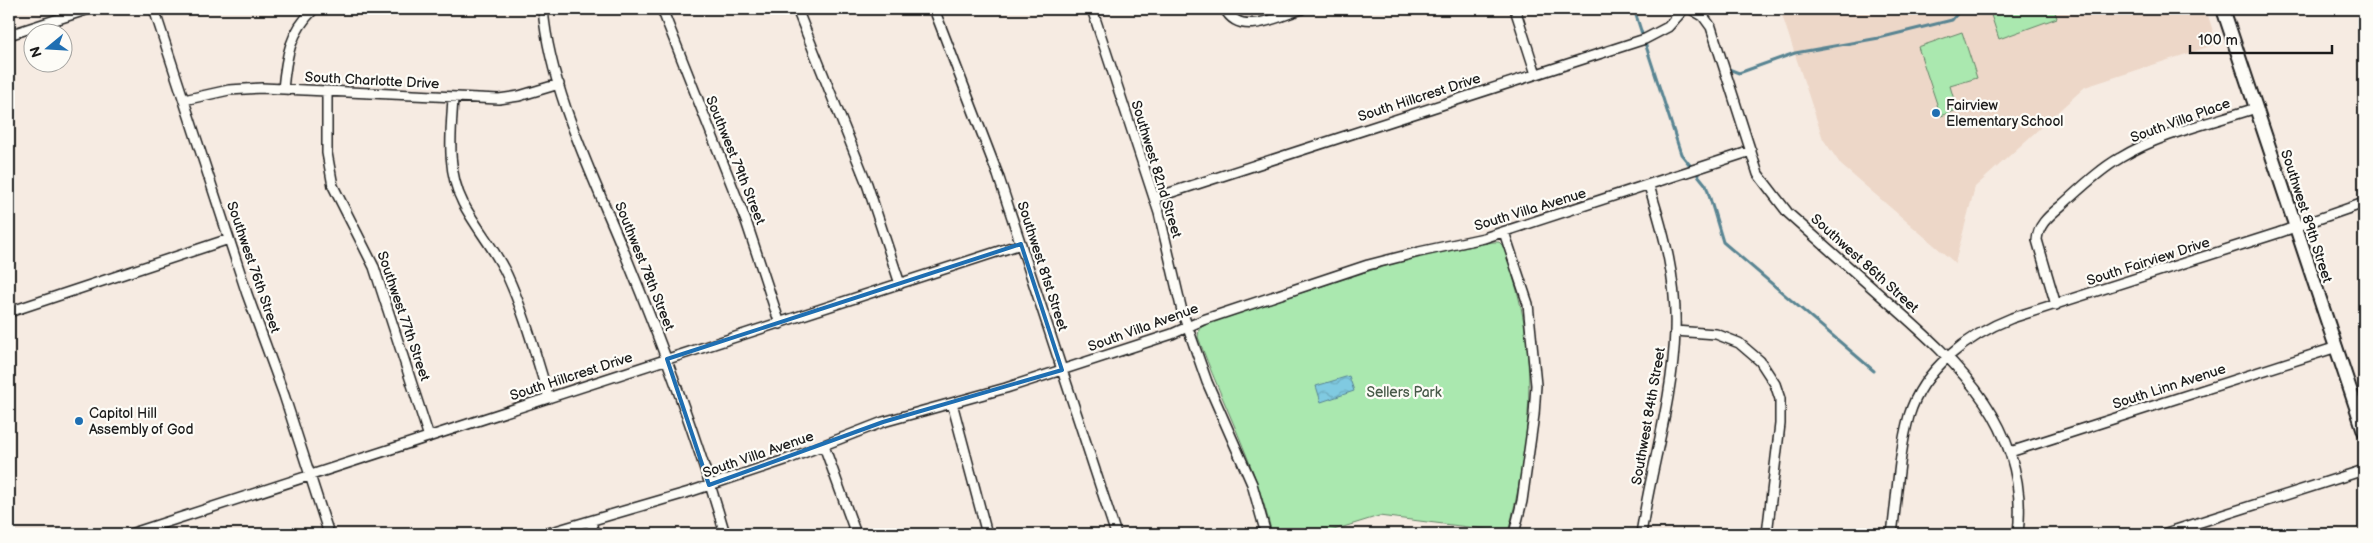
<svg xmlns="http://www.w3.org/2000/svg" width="2373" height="543" viewBox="0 0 2373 543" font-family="'Balsamiq Sans',sans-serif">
  <defs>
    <pattern id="water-waves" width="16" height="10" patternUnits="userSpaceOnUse" patternTransform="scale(1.25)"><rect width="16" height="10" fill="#80cae1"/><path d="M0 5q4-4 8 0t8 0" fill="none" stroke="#6eadc0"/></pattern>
  </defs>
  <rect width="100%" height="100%" fill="#f6ebe2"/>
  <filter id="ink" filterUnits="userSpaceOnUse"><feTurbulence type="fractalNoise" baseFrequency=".02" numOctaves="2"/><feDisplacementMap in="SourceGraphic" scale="10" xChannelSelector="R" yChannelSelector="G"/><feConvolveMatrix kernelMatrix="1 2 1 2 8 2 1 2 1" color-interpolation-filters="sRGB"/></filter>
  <g filter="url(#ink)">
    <path fill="#edd7c8" d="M1780,9H2206L2217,44L2085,87L1975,187L1955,263L1841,165L1823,139Z"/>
    <path fill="#aae8af" stroke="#638266" d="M1991,9H2054L2057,18L1999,39L1991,15Z
      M1962,32L1977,78L1950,86L1957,110L1941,116L1918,47Z
      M1493,242H1499C1508,249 1510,266 1513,277C1539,357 1530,451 1508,532L1379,516L1321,534H1272C1256,465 1222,403 1198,337L1199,329L1206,324L1375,269L1413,258Z"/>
    <path fill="url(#water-waves)" stroke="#588492" d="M1349,376L1354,391L1321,402L1316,386Z"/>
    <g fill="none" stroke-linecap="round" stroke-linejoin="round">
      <path stroke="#588492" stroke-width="3" d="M1634,9L1681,154L1706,185L1723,242L1874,371
        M1726,68L1739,73L1795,53L1879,38L1952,20L1960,10"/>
      <defs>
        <path id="street" d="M154,9L247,294L284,395L329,534
          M543,9C550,92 596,182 627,259C664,349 698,441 725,534
          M662,9L746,221L780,324
          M797,9L867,184L900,284
          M934,9L998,175L1116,534
          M1092,9L1159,213L1182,311L1207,382L1252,484L1266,534
          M1225,9C1240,38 1279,16 1302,9
          M1515,9L1536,74
          M1691,9L1703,16L1711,27L1758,174L1788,213C1821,242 1854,272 1887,301C1960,365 2030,428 2018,534
          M9,35L89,9
          M283,89C286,57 290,32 314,9
          M327,92V153L333,186L374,267L429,437
          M453,98C451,133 446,170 463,203C476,228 495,249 507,275C525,314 536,357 549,398
          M184,100L229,90L262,88L499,99L519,96L559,84
          M1154,198L1645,39L1668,27L1684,9
          M1504,232L1528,304L1536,385L1534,415L1522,501L1514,534
          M2056,305L2037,240C2038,223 2052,214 2063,204C2081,188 2099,170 2120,158C2161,133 2211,123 2256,108
          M9,312L229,239
          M1675,331L1716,334L1739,343L1760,361L1775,384L1780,399V424L1767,534
          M952,403L987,534
          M824,446L856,534
          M2010,452L2337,347
          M591,521L594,534
          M130,534L1021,244
          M545,534L689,492L788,459L883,422L1006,388L1172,334L1203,320L1368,265L1419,252L1484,238L1751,151
          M1641,534C1651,467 1673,400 1675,331C1677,281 1664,233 1649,186
          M1892,534C1897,497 1899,452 1909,416C1923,369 1968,335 2012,318L2278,233L2364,203
          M2163,534L2364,470"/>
        <path id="secondary" d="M2223,9L2364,431"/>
      </defs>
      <use href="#street" stroke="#1c1c1c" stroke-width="12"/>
      <use href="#secondary" stroke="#1c1c1c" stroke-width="16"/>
      <use href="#street" stroke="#fdfcf7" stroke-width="9"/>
      <use href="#secondary" stroke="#fdfcf7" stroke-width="12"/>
    </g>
  </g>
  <path fill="none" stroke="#1f6fb2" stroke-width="4" stroke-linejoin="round" d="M1021,244L1062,370L883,422L709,485L667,359Z"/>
  <g fill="#1f6fb2" stroke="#fdfcf7" stroke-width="2">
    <circle cx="1936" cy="113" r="5"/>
    <circle cx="79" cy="421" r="5"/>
  </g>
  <g text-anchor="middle" stroke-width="4.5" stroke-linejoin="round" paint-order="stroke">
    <g font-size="14" fill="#1c1c1c" stroke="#fdfcf7">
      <text transform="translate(372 80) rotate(3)" y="5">South Charlotte Drive</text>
      <text transform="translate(1419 97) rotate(-18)" y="5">South Hillcrest Drive</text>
      <text transform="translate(2180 120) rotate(-20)" y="5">South Villa Place</text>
      <text transform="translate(736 160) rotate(68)" y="5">Southwest 79th Street</text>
      <text transform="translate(1157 169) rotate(73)" y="5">Southwest 82nd Street</text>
      <text transform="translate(1530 209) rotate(-17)" y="5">South Villa Avenue</text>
      <text transform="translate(2307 216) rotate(72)" y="5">Southwest 89th Street</text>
      <text transform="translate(2148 261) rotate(-18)" y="5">South Fairview Drive</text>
      <text transform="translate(1865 263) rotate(42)" y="5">Southwest 86th Street</text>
      <text transform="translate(645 266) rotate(68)" y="5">Southwest 78th Street</text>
      <text transform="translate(1043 266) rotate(72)" y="5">Southwest 81st Street</text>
      <text transform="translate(254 267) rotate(71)" y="5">Southwest 76th Street</text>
      <text transform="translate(404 316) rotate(71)" y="5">Southwest 77th Street</text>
      <text transform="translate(1143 327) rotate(-20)" y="5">South Villa Avenue</text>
      <text transform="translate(571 376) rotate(-18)" y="5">South Hillcrest Drive</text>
      <text transform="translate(2169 386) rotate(-18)" y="5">South Linn Avenue</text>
      <text transform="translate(1648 416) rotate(-80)" y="5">Southwest 84th Street</text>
      <text transform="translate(758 454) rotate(-19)" y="5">South Villa Avenue</text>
    </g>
    <g font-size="14" fill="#1c1c1c" stroke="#fdfcf7" text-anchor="start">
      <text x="1946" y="110">Fairview<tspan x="1946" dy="16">Elementary School</tspan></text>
      <text x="89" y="418">Capitol Hill<tspan x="89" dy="16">Assembly of God</tspan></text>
    </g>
    <g font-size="14" fill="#475948" stroke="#fdfcf7">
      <text x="1404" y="397">Sellers Park</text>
    </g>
  </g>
  <rect width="2373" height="543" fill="none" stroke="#fdfcf7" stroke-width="30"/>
  <rect x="15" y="15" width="2343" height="513" fill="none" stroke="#1c1c1c" stroke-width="2" filter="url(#ink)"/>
  <g transform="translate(48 48) rotate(252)"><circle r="24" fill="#fdfcf7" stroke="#a3a29f"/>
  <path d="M0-4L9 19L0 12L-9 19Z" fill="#1f6fb2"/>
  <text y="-8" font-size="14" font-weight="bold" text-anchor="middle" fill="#1c1c1c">N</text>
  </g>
  <path d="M2190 45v8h142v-8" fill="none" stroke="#1c1c1c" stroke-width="2.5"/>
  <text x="2198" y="45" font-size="15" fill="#1c1c1c" stroke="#fdfcf7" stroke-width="4" paint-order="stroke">100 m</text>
</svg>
